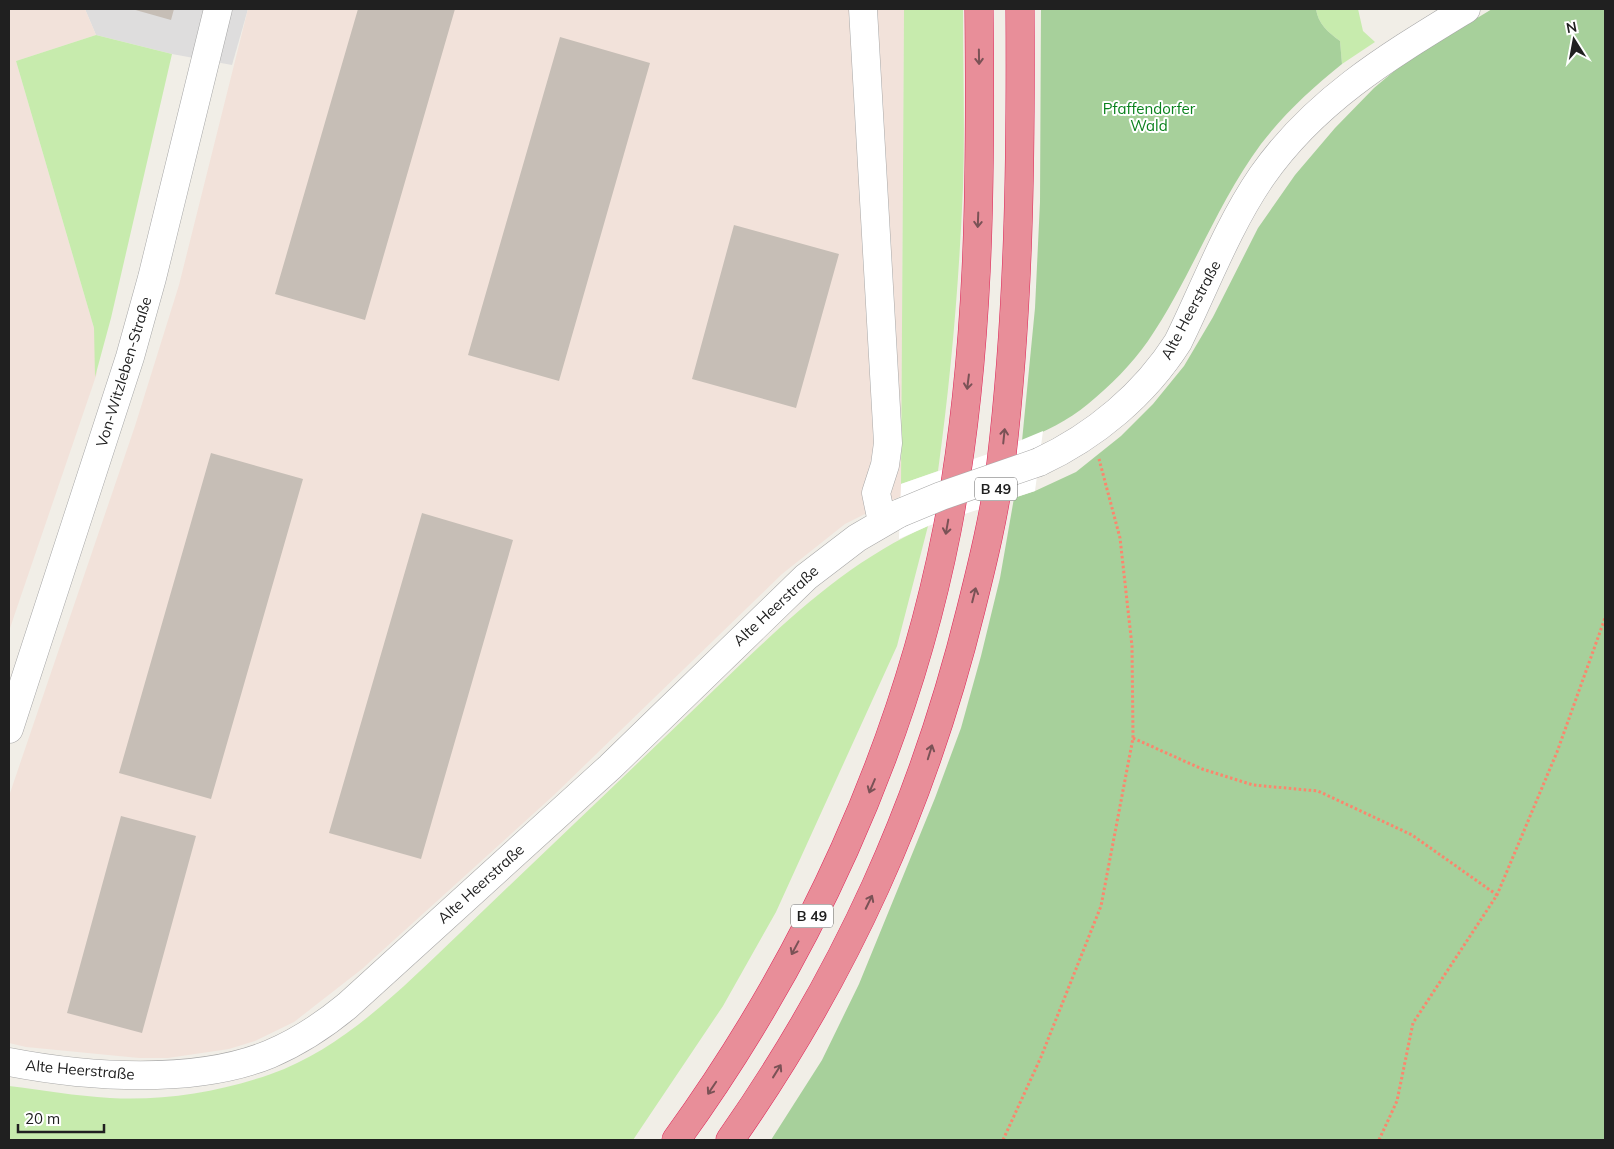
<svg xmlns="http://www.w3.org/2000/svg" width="1614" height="1149" viewBox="0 0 1614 1149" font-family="Mulish,sans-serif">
  <rect width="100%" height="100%" fill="#f1eee7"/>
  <path fill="#dedddd" d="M85,9H248L232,65L172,54L96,35Z"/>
  <path fill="#f2e2da" d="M9,9H85L96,35L16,61L94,328L97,373L9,631Z
    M248,9H904L901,496L845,524L782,574L554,795L362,969L294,1022L255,1041L229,1049L168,1058H139L26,1047L9,1043V796L135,426L179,285Z"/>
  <path fill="#c7ebad" d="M904,9H963C963,68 965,128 963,187C959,283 951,377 938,471L901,484Z
    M1316,9H1358L1363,31L1375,42L1342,64L1340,41C1328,32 1318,24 1316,9Z
    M96,35L172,54L111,318L95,377L94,328L16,61Z
    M928,526L897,646L776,912L723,1006L633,1140H9V1086C42,1090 76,1096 110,1098C164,1101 220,1092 271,1074C345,1048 405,985 460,933C536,860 613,787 689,714C763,644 834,567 928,526Z"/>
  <path fill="#a7d09b" d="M1041,9H1316C1318,24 1328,32 1340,41L1342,64C1312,88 1285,113 1261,144C1216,205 1191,278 1148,341C1132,364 1110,386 1088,404C1068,421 1045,431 1022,441L1035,308L1040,202Z
    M1492,9H1605V1140H771L822,1060L859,984L935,798L961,728L981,656L1000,578L1014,498L1035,491L1076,472L1121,436L1153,404L1184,366L1213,317L1258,228L1295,175L1335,128L1374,88L1405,62Z"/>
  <path fill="#fff" d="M1043,431L1035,491L928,526L899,539L901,484L988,454Z"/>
  <path fill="#c6beb6" d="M132,9H174L171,20Z
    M358,9H455L365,320L275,294Z
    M560,37L650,63L559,381L468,355Z
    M734,225L839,254L796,408L692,379Z
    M211,453L303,479L211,799L119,773Z
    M422,513L513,540L421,859L329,833Z
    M121,816L196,836L142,1033L67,1013Z"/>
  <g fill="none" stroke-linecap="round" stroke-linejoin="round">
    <defs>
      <path id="minor" d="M863,9L888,443L885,465L876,493L882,522
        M1039,462C1095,436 1145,394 1178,342C1205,287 1227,227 1262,176C1315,100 1389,56 1466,9
        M9,729L130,357L152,278L218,9
        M9,1062C87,1077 195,1085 270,1054C298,1042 324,1025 347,1006L610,767L806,577L857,538L900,513"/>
      <path id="highway" d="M676,1140C807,959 904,749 947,530C980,358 981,183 979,9
        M730,1140C845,976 923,804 971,609C983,561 995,512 1001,463C1019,312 1021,160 1020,9"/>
    </defs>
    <use href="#minor" stroke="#a7a7a7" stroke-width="29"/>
    <use href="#highway" stroke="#dd2558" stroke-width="29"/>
    <path stroke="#fb866d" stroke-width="3" stroke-dasharray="2.5 2.5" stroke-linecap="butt" d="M1133,738L1202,769L1253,785L1318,791L1412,835L1497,895
      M1003,1140L1041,1057L1101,906L1133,738L1132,646L1120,538L1099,459
      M1379,1140L1397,1101L1413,1023L1497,895L1557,752L1605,618"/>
    <use href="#minor" stroke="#fff" stroke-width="28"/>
    <use href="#highway" stroke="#e88e99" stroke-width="28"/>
    <defs>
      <path id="minor-bridge" d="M900,513L941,496L1039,462"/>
    </defs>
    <use href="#minor-bridge" stroke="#a7a7a7" stroke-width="29" stroke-linecap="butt"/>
    <use href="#minor-bridge" stroke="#fff" stroke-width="28"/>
  </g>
  <defs><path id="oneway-shaft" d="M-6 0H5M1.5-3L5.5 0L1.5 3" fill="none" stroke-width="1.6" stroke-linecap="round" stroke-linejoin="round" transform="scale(1.25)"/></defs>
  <g stroke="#7a5256">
    <use href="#oneway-shaft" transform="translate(979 57) rotate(89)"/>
    <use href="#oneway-shaft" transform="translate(978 220) rotate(92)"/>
    <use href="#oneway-shaft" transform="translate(968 382) rotate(97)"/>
    <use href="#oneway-shaft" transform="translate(1004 436) rotate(-84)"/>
    <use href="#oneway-shaft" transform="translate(947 527) rotate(100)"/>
    <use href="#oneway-shaft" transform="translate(974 595) rotate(-76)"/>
    <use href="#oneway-shaft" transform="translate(930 752) rotate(-73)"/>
    <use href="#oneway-shaft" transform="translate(872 786) rotate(113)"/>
    <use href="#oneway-shaft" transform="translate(869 902) rotate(-64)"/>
    <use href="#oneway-shaft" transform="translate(795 948) rotate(118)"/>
    <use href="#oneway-shaft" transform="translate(777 1071) rotate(-58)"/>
    <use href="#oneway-shaft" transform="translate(712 1088) rotate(124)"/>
  </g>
  <g text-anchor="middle" stroke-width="4" stroke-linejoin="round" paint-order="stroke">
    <g fill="#fff" stroke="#636363" stroke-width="1">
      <rect x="975" y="477.5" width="42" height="23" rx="4"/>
      <rect x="791" y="904.5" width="42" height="23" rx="4"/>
    </g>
    <g font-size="14" font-weight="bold" fill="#202020">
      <text x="996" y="494">B 49</text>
      <text x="812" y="921">B 49</text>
    </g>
    <g font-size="15" fill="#0a821d" stroke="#fff">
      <text x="1149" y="114">Pfaffendorfer<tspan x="1149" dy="17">Wald</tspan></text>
    </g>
    <g font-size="15" fill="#202020" stroke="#fff">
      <text transform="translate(1191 310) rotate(-62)" y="5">Alte Heerstraße</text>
      <text transform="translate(124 372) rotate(-73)" y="5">Von-Witzleben-Straße</text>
      <text transform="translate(776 606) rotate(-43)" y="5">Alte Heerstraße</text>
      <text transform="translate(481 884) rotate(-42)" y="5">Alte Heerstraße</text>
      <text transform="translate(80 1070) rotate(5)" y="5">Alte Heerstraße</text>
    </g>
  </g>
  <rect width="1614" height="1149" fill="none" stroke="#202020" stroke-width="20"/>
  <g transform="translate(1574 40) rotate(349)" stroke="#ffffff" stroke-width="4" paint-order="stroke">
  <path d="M0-4L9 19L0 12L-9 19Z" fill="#202020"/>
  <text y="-8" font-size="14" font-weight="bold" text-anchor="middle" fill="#202020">N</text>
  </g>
  <path d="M18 1124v8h86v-8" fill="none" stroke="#202020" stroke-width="2.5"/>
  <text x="25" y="1124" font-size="15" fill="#202020" stroke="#ffffff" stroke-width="4" paint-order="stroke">20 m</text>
</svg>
